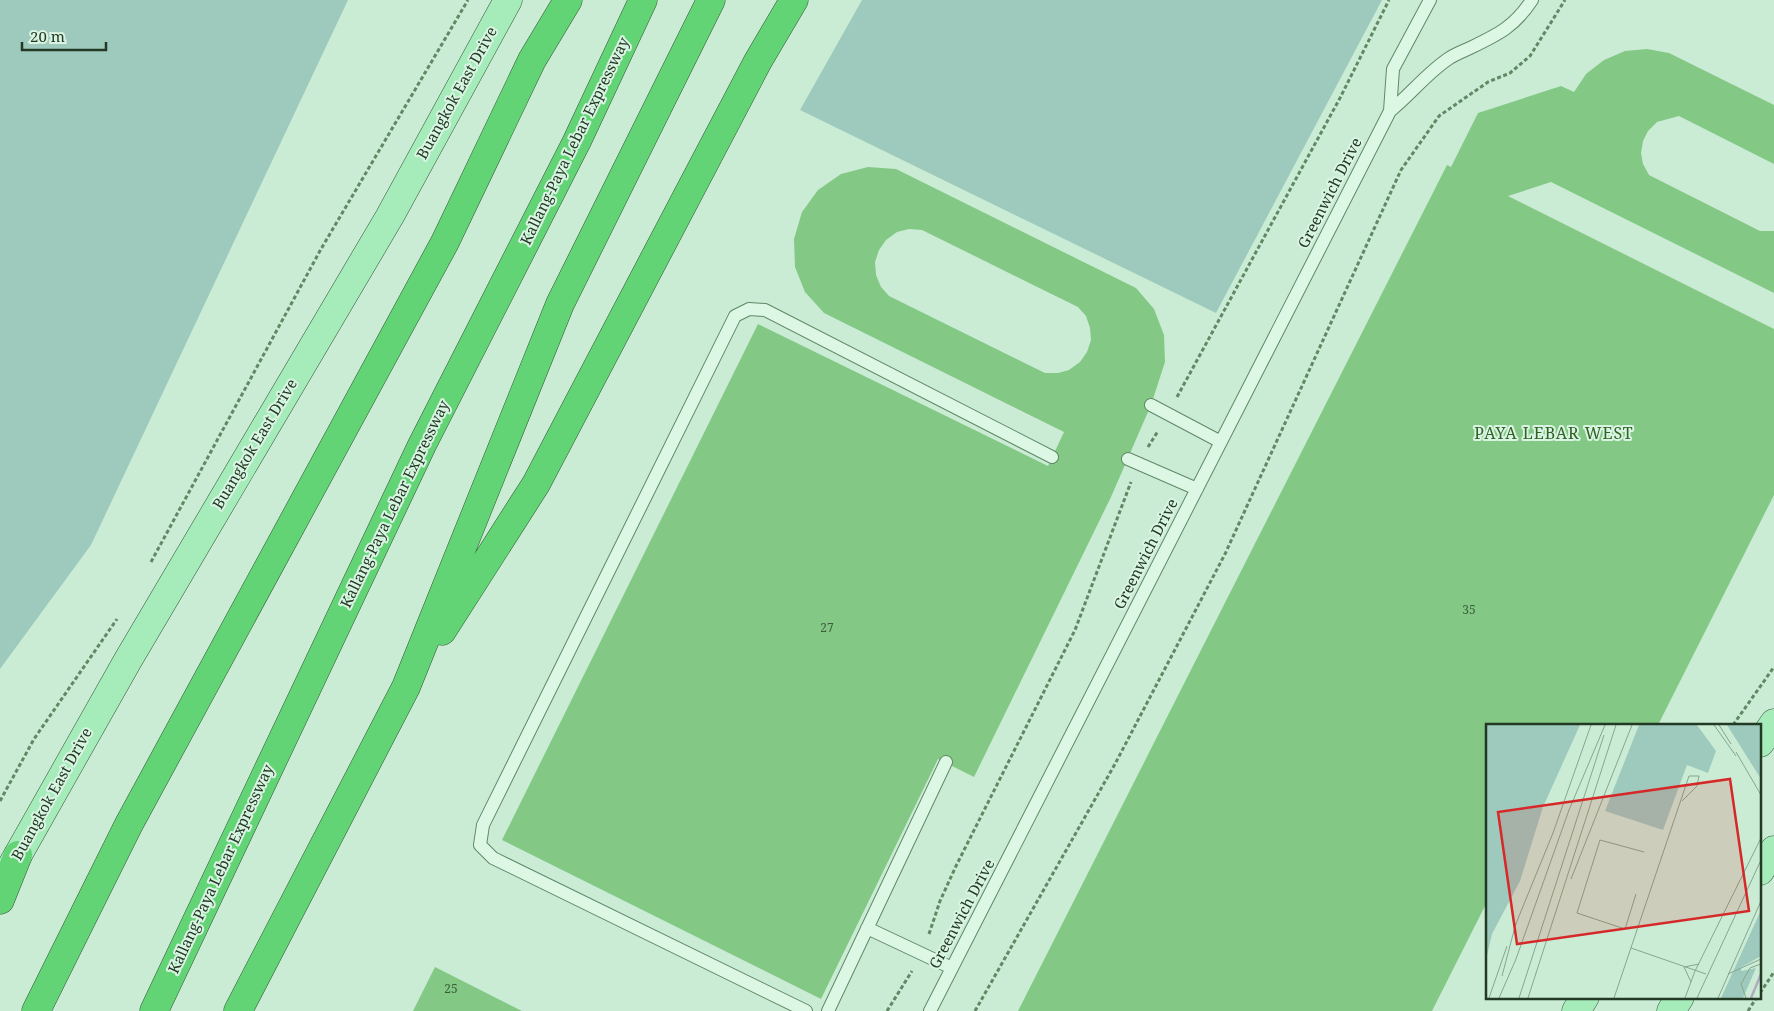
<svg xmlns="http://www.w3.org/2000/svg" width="1774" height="1011" viewBox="0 0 1774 1011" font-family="'Noto Serif',serif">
  <rect width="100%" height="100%" fill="#caecd5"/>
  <path fill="#9ecabe" d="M0,0H348L91,545L0,669Z
    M862,0H1382L1216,313L800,110Z"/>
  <path fill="#83c885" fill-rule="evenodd" d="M1647,49L1669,53L1774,105V164L1679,116L1657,122L1648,131L1643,141L1641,153L1643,164L1649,175L1760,231H1774V293L1551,182L1508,196L1774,329V495L1658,725H1488V900L1432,1011H1018L1447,165L1451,167L1478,113L1561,86L1574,92L1586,74L1604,60L1625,51Z
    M868,167L896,169L1136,288L1154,309L1164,335L1165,362L1151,405L1111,497L974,777L938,759L821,999L502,840L758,324L1048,466L1064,432L824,313L805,292L795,267L794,239L802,212L818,190L841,174ZM909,229L922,230L1078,307L1086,316L1090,328L1091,340L1087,352L1080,362L1069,370L1058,373H1045L889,296L881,287L876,275L875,262L879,250L886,240L897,232Z
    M435,967L522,1011H413Z"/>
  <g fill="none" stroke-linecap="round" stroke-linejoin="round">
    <defs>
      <path id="lane" d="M1390,111C1410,95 1426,74 1448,59C1455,54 1464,51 1472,47C1499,34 1515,26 1532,0
        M1151,405L1221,442
        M1128,459L1197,489
        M867,928L952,968
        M806,1011L493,858L480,845L483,825L735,316L749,309L765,310L1052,457
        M828,1011L946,762
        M930,1011L1390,111L1393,69L1430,0"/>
      <path id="primary" d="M1760,743L1774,723
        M1760,871L1774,850
        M6,876L128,660L390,216L508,0
        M1576,1011L1585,997
        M1671,1011L1680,997"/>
      <path id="highway" d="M442,631L536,484L758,61L794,0
        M0,900L18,855
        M36,1011L129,824L445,242L532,60L568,0
        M154,1011L422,445L577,141L643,0
        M238,1011L406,687L560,304L711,0"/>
    </defs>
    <use href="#lane" stroke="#608865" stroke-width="14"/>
    <use href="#primary" stroke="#335636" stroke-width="29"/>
    <use href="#highway" stroke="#335636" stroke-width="29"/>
    <path stroke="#608865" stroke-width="3" stroke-dasharray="4 2.5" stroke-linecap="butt" d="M1177,397L1340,98L1389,0
      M1148,447L1158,431
      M151,562L321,249L468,0
      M1733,725L1774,667
      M0,801L34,739L117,619
      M929,934L940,901L956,866L1075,630L1131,482
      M1760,993L1774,972
      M887,1011L912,971
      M975,1011L1115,764L1225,554L1401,170L1439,116L1488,82L1510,73L1530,56L1565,0
      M1748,1011L1757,997"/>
    <use href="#lane" stroke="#ddf7e5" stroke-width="12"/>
    <use href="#primary" stroke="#a6ecbb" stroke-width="28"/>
    <use href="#highway" stroke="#62d476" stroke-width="28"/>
  </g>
  <g text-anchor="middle" stroke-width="4" stroke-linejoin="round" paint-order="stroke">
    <g font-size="12" fill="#3a5e3c">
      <text x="1469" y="614">35</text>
      <text x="827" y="632">27</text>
      <text x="451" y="993">25</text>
    </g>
    <g font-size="15" fill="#223a24" stroke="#d9f4e2">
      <text transform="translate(457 93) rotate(-61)" y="5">Buangkok East Drive</text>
      <text transform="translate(575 141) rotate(-64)" y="5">Kallang-Paya Lebar Expressway</text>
      <text transform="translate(1330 193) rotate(-63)" y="5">Greenwich Drive</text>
      <text transform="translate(255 444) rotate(-59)" y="5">Buangkok East Drive</text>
      <text transform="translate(395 504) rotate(-64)" y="5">Kallang-Paya Lebar Expressway</text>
      <text transform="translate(1146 554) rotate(-63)" y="5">Greenwich Drive</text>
      <text transform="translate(52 794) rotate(-61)" y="5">Buangkok East Drive</text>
      <text transform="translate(221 869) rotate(-65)" y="5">Kallang-Paya Lebar Expressway</text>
      <text transform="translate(962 914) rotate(-62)" y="5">Greenwich Drive</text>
    </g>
    <g font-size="16" letter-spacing="1" fill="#306324" stroke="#d9f4e2">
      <text x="1554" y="439">PAYA LEBAR WEST</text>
    </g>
  </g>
  <g transform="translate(1486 724)">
    <rect width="275" height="275" fill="#caecd5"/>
    <path d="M0,1H94L57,83L34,157L6,210L0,236ZM153,1H211L230,27L222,49L201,41L177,106L119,87ZM241,1H275V55ZM275,186V232L254,244L256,247L270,244L257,274H235Z" fill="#9ecabe"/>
    <path fill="none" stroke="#b1aac1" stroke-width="2.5" d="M265,274L275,250"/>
    <path fill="none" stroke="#87a58e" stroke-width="1" d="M228,1L250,32M233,1L245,20M250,28L275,71M85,155L146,1M150,170L139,205L91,189L114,116L158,128M29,202L67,109L105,1M145,224L220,250M242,250L275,235M16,252L30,199M205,258L198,243L213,240M3,274L21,222M13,274L30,235L83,86L119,1M33,274L118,11M42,274L130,1M128,274L203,52H213L211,62L196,77M199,274L209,247L275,114M211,274L275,136M232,274L275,177M260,274L255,260L264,244L275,240"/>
    <path fill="#d62828" fill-opacity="0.15" stroke="#d62828" stroke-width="2.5" d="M244,55L263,187L31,220L12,88Z"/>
    <rect width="275" height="275" fill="none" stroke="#223a24" stroke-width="2.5"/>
  </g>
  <path d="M22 42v8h84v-8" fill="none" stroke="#223a24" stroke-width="2.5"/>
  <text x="30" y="42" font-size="15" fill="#223a24" stroke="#d9f4e2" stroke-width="4" paint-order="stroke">20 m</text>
</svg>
